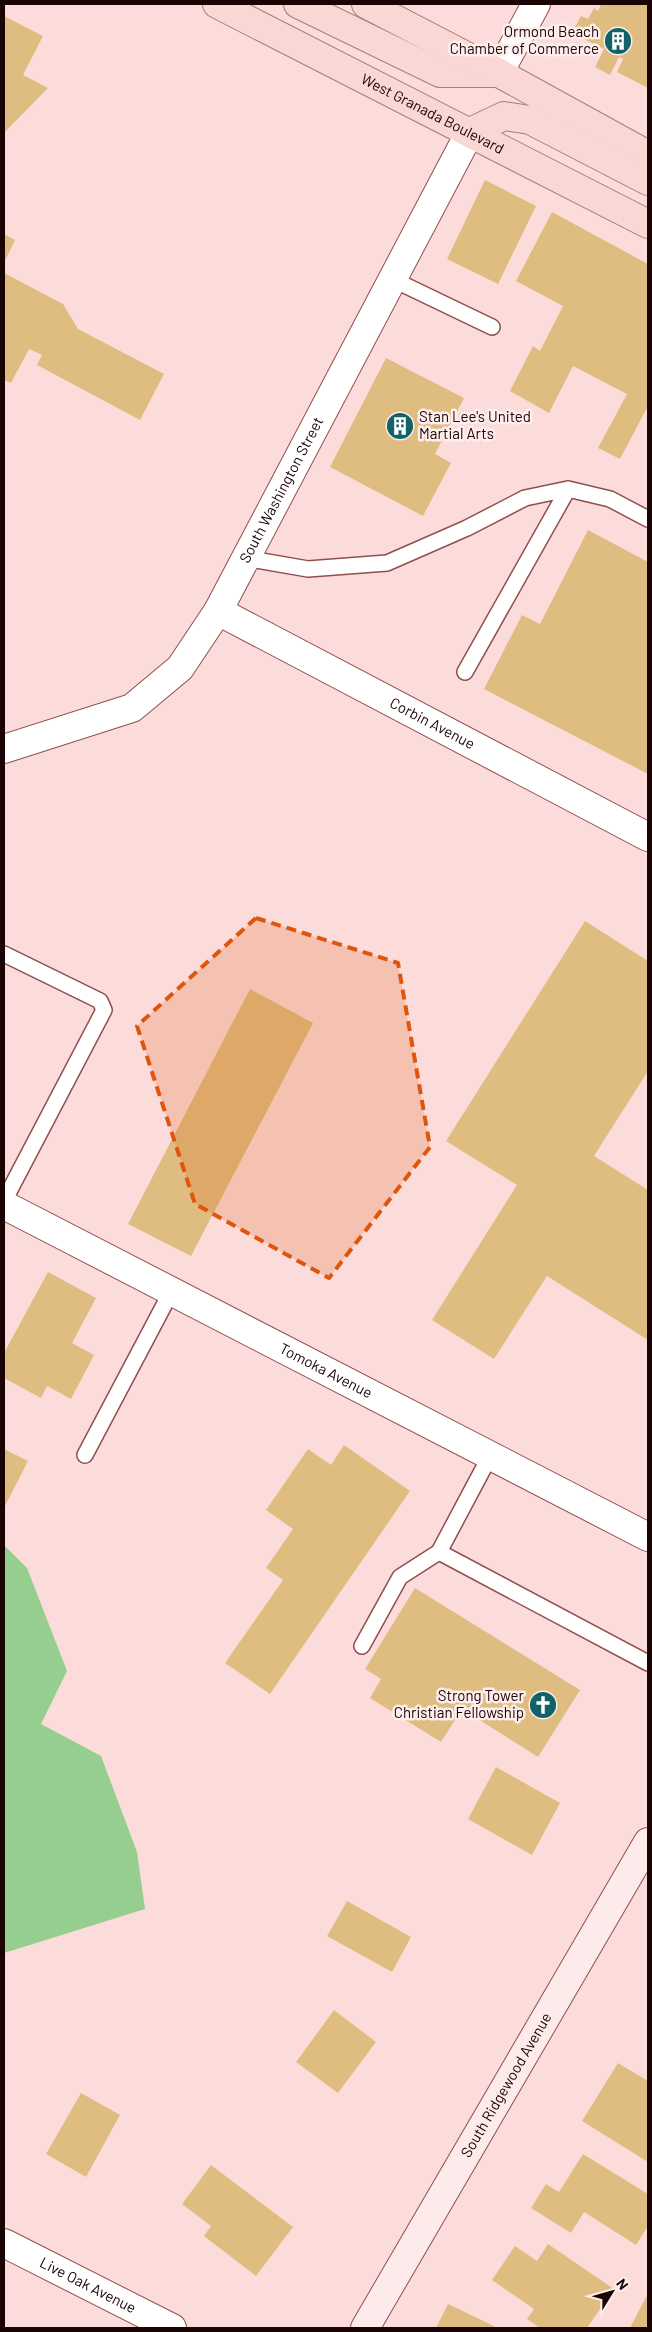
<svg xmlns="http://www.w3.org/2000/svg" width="652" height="2332" viewBox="0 0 652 2332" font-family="Barlow,sans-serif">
  <rect width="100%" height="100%" fill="#fcdcdb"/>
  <path fill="#95ce8e" d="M4,1545L27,1568L67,1671L41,1724L101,1756L137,1852L145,1909L4,1953Z"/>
  <path fill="#dfbd80" d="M601,4H648V88L617,72L623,59L619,57L610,75L595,67L604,49L572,33L581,16L588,19L594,8L598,11Z
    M4,16L43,36L23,75L48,88L4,133Z
    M485,180L536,206L498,284L447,259Z
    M552,212L648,264V406L620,459L598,448L627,394L573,366L549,413L510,391L533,346L540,351L563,306L516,281Z
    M4,234L15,240L4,263Z
    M4,273L63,304L78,329L164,374L140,420L37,365L42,355L29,349L11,383L4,380Z
    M386,358L464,398L435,454L451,463L423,516L330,467Z
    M588,530L648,562V774L484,689L522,615L540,624Z
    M585,921L648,961V1071L594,1156L648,1190V1340L547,1276L494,1359L432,1320L517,1185L446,1141Z
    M250,989L313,1023L191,1256L128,1224Z
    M48,1272L96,1298L72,1343L94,1355L71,1399L47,1386L41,1398L4,1378V1353Z
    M344,1445L410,1491L270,1694L225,1663L283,1580L266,1568L293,1529L266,1510L308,1449L331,1465Z
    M4,1449L28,1461L4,1508Z
    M415,1588L580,1690L538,1757L462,1709L441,1742L370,1698L381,1679L365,1669Z
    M496,1767L560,1803L532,1855L468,1819Z
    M347,1901L411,1937L392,1972L327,1936Z
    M334,2010L376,2042L338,2093L296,2062Z
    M618,2063L648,2081V2162L582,2121Z
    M81,2093L120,2115L86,2177L46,2154Z
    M583,2154L648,2194V2226L636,2245L584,2212L571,2233L531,2208L546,2184L559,2192Z
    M211,2165L293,2227L256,2276L204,2236L211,2226L182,2204Z
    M548,2244L614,2289L587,2328H540L527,2319L534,2309L492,2280L515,2246L537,2261Z
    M646,2297L648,2298V2328H630Z
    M448,2304L494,2326L493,2328H436Z"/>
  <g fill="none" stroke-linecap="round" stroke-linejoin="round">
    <defs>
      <path id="lane" d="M392,279L492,327
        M245,558L308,569L387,563L467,528L525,498L568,489L610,499L648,519
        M465,672L568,489
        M4,954L100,1001L104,1010L4,1201
        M85,1455L171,1292
        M490,1456L439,1552L648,1663
        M362,1646L400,1577L439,1552"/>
      <g id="street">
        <path d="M499,73L536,4"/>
        <path id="s1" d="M218,611L648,837"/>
        <path id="s2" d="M4,749L132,708L180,668L218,611L470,132"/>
        <path id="s3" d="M4,1205L648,1537"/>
        <path id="s4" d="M4,2243L172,2328"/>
      </g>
      <g id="secondary">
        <path id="s5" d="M365,2328L648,1842"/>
      </g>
      <g id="primary">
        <path id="s6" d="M217,4L648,224"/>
        <path d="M298,4L440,73H494"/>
        <path d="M366,4L499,73L648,155"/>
        <path d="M470,132L504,116L530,120L648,181"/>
      </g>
    </defs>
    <use href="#lane" stroke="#904f4e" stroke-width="18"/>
    <use href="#street" stroke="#904f4e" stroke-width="30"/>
    <use href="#secondary" stroke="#904f4e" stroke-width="30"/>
    <use href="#primary" stroke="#a97c7a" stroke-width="30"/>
    <use href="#lane" stroke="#fff" stroke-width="15"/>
    <use href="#street" stroke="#fff" stroke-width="28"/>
    <use href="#secondary" stroke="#fcebea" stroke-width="28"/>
    <use href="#primary" stroke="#f9d7d5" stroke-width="28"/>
  </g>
  <path fill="#de550c" fill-opacity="0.2" stroke="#de550c" stroke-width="4" stroke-dasharray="10 6" stroke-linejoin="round" d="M256,918L398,963L430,1147L329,1278L195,1204L137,1026Z"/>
  <defs>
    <symbol id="building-disc" viewBox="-11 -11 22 22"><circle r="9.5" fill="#126267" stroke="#feeeed"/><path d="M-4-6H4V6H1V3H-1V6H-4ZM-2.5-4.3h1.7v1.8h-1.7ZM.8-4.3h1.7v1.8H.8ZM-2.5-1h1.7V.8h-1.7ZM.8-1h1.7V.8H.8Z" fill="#fff"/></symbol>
    <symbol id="church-disc" viewBox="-11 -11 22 22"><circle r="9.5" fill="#126267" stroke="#feeeed"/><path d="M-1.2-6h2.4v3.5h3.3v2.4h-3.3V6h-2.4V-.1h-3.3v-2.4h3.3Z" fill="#fff"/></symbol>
  </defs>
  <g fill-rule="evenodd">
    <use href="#building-disc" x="602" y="25" width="32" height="32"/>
    <use href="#building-disc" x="384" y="410" width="32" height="32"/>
    <use href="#church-disc" x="527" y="1689" width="32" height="32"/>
  </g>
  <g text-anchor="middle" stroke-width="5" stroke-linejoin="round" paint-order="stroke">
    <g font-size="15" fill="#1b0404" stroke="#feeeed" text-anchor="end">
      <text x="599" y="37">Ormond Beach<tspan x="599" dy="17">Chamber of Commerce</tspan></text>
      <text x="419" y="422" text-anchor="start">Stan Lee's United<tspan x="419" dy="17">Martial Arts</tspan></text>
      <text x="524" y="1701">Strong Tower<tspan x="524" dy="17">Christian Fellowship</tspan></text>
    </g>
    <g font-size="15" fill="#1b0404" stroke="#feeeed">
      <text dy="5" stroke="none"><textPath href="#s6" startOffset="242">West Granada Boulevard</textPath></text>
      <text dy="5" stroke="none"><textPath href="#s2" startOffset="402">South Washington Street</textPath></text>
      <text dy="5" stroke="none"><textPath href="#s1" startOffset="242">Corbin Avenue</textPath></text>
      <text dy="5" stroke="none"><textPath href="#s3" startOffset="362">Tomoka Avenue</textPath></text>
      <text dy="5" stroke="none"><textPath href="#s5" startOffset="281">South Ridgewood Avenue</textPath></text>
      <text dy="5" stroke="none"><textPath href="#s4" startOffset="94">Live Oak Avenue</textPath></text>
    </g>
  </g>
  <rect width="652" height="2332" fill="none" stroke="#1b0404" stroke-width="10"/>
  <g transform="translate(612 2292) rotate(53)" stroke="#feeeed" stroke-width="4" paint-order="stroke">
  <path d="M0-4L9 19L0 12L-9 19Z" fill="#1b0404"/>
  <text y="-8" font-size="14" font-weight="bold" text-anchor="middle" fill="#1b0404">N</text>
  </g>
</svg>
